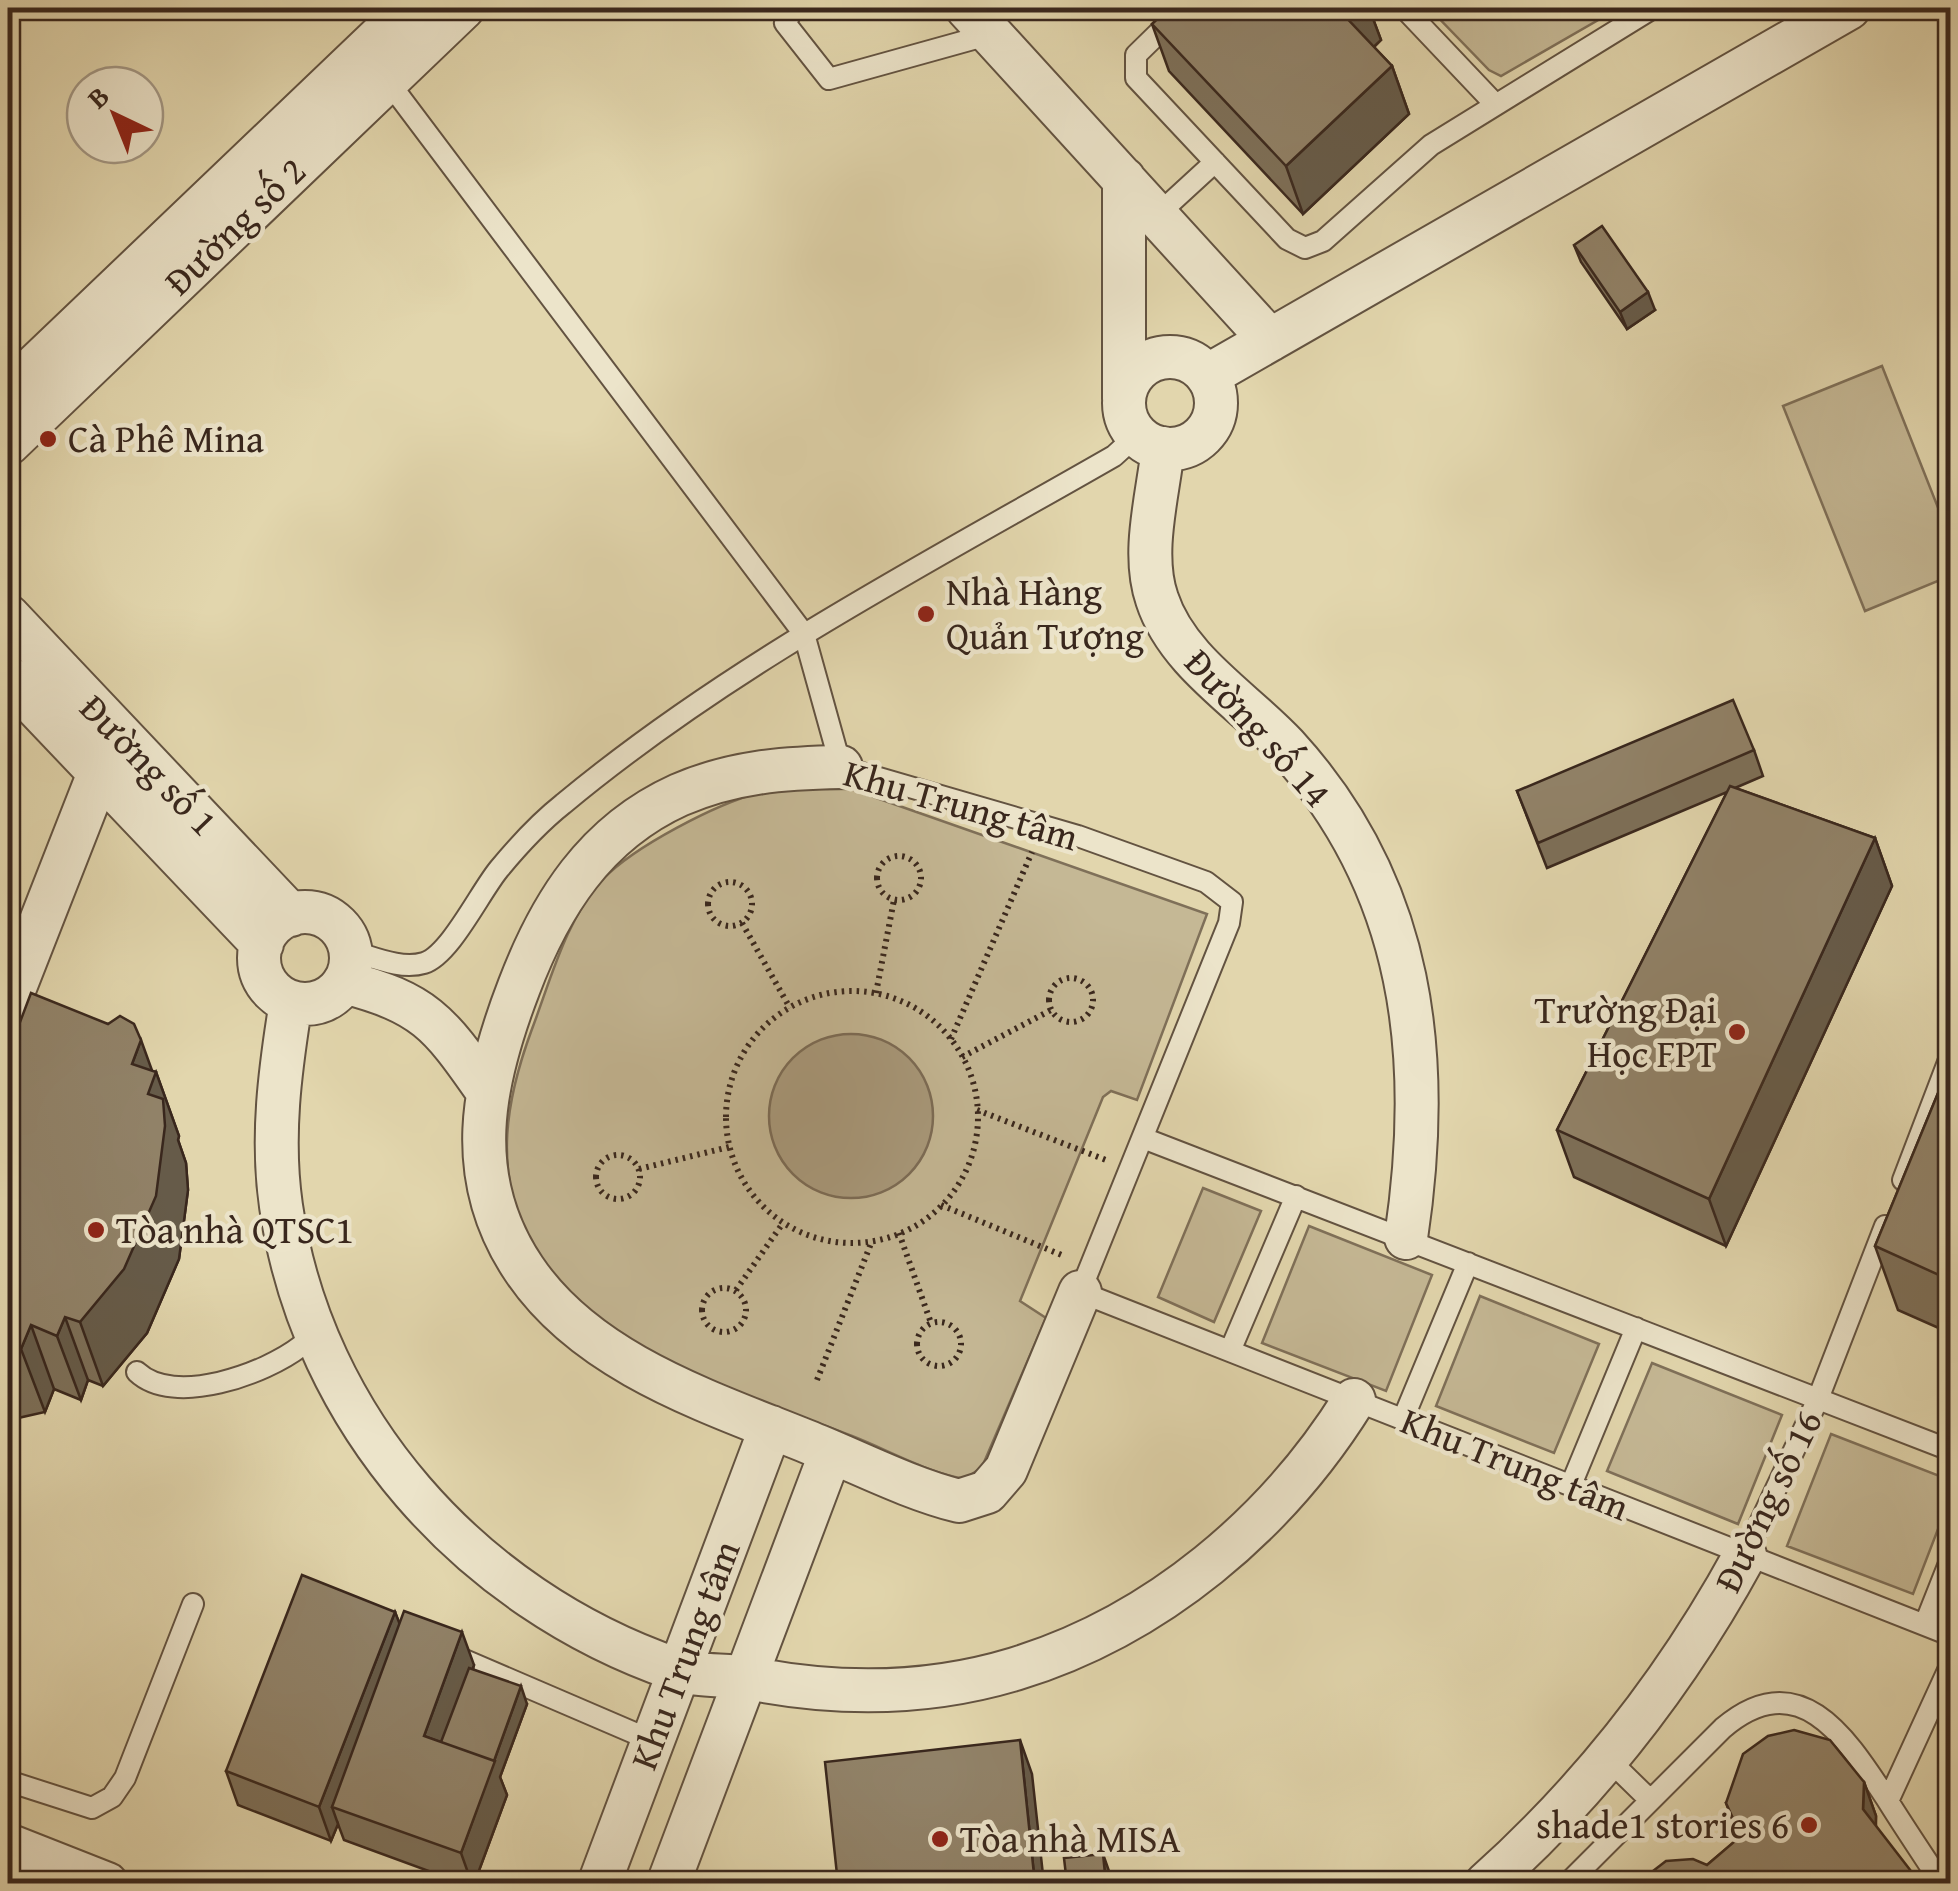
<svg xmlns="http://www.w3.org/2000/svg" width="1958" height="1891" viewBox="0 0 1958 1891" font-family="'Gentium Book Plus',serif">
  <rect width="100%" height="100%" fill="#e2d6ad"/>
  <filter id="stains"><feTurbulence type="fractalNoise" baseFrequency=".002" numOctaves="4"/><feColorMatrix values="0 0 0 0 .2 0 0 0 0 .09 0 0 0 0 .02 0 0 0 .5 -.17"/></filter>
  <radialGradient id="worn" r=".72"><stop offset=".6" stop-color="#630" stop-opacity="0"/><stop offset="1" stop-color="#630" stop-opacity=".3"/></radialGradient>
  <path fill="#c5b895" stroke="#7f7059" stroke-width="2.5" d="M1429,8H1619L1501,76L1489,70Z
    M1882,366L1950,538V576L1865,611L1783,406Z
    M851,789L1207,914L1137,1100L1111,1091L1103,1097L1020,1301L1046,1318L982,1467L965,1479C928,1473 888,1450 852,1436C745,1394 587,1350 529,1240C493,1170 506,1099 532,1029C551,979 566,919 603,879C635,846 716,804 761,792C788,785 823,790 851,789Z
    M1203,1188L1261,1211L1214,1322L1158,1297Z
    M1309,1226L1432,1275L1386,1391L1262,1343Z
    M1480,1296L1599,1344L1554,1453L1436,1406Z
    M1652,1363L1782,1415L1738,1524L1607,1471Z
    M1831,1434L1950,1480V1498L1913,1594L1787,1546Z"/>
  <path fill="#a99a7c" stroke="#7c6c56" stroke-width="2.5" d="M769 1116a82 82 0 1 1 164 0a82 82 0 1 1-164 0Z"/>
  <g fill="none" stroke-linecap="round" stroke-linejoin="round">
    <defs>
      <path id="lane" d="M794,8L785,23L829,79L991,34
        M1184,8L1136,55V78L1287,239L1305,248L1323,241L1431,145L1653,8
        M1404,8L1495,104
        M387,80L804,634L841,767L1078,836L1206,882L1232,902L1229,923L1080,1292L1950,1635
        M1154,218L1215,162
        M351,951C373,957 401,970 424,963C450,955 480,892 499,869C518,846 539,823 563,804C730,665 926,564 1114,456L1137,435
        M1143,1138L1950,1450
        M1903,1180L1950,1057
        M1230,1351L1296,1196
        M137,1372C174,1407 265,1374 301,1346
        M1403,1419L1468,1263
        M1571,1485L1636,1328
        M1745,1555L1818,1399L1885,1226
        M1925,1624L1950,1561
        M448,1653L653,1741
        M1608,1759L1650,1800
        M8,1781L92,1808L112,1797L125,1778L193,1604
        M1888,1801L1950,1666
        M1567,1884L1723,1728C1800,1663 1847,1739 1886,1798C1904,1827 1923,1855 1942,1884"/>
      <path id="street" d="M967,8L1270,340
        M1124,179V399
        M1124 403a46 46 0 1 1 92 0a46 46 0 1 1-92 0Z
        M1207,376L1849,8
        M8,392L410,8
        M8,444L463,8
        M1163,448C1158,495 1141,553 1157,599C1177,661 1243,700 1286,746C1415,887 1433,1058 1406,1238
        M8,616L291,915
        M8,677L262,944
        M841,767C783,768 732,772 679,795C595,833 550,905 519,987C482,1083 462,1177 524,1269C589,1366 716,1404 818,1446C864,1465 911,1489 959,1501L987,1492L1006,1470L1080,1292
        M259 958a46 46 0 1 1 92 0a46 46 0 1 1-92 0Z
        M344,982C424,1003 439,1022 485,1088
        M291,1002C280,1070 271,1137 281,1206C312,1421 471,1599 675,1669C697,1677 724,1674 748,1678C838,1696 926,1696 1015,1669C1156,1626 1277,1524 1354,1400
        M8,1005L99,773L117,756
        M8,1845L107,1884
        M599,1884L771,1427
        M668,1884L831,1452
        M1486,1884C1592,1789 1677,1680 1745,1555"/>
    </defs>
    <use href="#lane" stroke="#635341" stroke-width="24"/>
    <use href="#street" stroke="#635341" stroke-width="46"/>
    <path stroke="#39271d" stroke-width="6" stroke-dasharray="2.5 5" stroke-linecap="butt" d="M877 878a22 22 0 1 1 44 0a22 22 0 1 1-44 0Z
      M708 904a22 22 0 1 1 44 0a22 22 0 1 1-44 0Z
      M742,923L790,1008
      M1049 1000a22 22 0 1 1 44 0a22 22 0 1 1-44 0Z
      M726 1117a126 126 0 1 1 252 0a126 126 0 1 1-252 0Z
      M876,993L894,900
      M951,1039L1032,852
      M962,1057L1051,1010
      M977,1110L1106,1160
      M596 1177a22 22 0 1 1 44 0a22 22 0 1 1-44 0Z
      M639,1169L729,1147
      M941,1205L1064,1256
      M899,1233L931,1323
      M702 1310a22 22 0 1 1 44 0a22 22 0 1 1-44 0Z
      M736,1290L783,1223
      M917 1344a22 22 0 1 1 44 0a22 22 0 1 1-44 0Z
      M817,1380L872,1241"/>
    <use href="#lane" stroke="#ece4ca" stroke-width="20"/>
    <use href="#street" stroke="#ece4ca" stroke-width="42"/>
  </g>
  <path fill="#7d7059" stroke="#39271d" stroke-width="2.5" d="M1169,8H1369L1381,40L1374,47L1392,66L1409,114L1303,214L1169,71L1152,24Z
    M1574,245L1655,310L1627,329L1581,262Z
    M1754,750L1763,776L1735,788L1875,838L1892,886L1726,1246L1574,1177L1557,1130L1727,792L1547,868L1517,791Z
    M108,1024L152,1071L156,1072L179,1136L178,1140L186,1163L188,1190L179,1259L147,1333L103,1386L88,1380L81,1400L54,1389L45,1412L18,1418L8,1403V1054Z
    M1950,1064V1333L1898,1310L1875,1246Z
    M395,1612L399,1623L474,1665L473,1669L527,1704L500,1777L507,1795L474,1884H464L344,1840L338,1824L331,1841L238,1805L226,1771Z
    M1864,1782L1876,1816V1825L1707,1865L1739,1838L1726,1803Z"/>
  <path fill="#665b49" stroke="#39271d" stroke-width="2.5" d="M1348,8H1369L1381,40L1359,61L1342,13Z
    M1392,66L1409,114L1303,214L1286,166Z
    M1648,292L1655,310L1627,329L1620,312Z
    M1875,838L1892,886L1726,1246L1709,1199Z
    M141,1040L154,1076L156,1072L179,1136L178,1140L186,1163L188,1190L179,1259L147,1333L103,1386L80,1322L132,1064Z
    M65,1317L88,1380L81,1400L57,1336Z
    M31,1325L54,1389L45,1412L21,1349Z
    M395,1612L408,1645L332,1807L338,1824L331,1841L319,1807Z
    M462,1632L474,1665L445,1744L424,1736Z
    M521,1686L527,1704L500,1777L507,1795L474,1884H472L461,1853Z
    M1020,1740L1032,1774L1044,1884H1035Z
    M1864,1782L1876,1816L1875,1842L1863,1809Z
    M1103,1854L1109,1871L1111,1884H1106Z"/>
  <path fill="#918268" stroke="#39271d" stroke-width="2.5" d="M1169,8H1348L1342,13L1392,66L1286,166L1152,24Z
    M1602,226L1648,292L1620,312L1574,245Z
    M1733,700L1754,750L1538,843L1517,791Z
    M1730,786L1875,838L1709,1199L1557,1130Z
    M31,993L108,1024L120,1016L134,1024L141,1040L132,1064L156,1072L148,1094L163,1099L165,1126L156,1196L124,1269L80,1322L65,1317L57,1336L31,1325L21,1349L8,1352V1054Z
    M1950,1064V1280L1875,1246Z
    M302,1575L395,1612L319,1807L226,1771Z
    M404,1611L462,1632L424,1736L495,1761L461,1853L332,1807Z
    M469,1668L521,1686L494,1761L441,1742Z
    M1794,1730L1830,1740L1864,1782L1863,1809L1921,1884H1643L1644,1878L1666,1861L1693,1859L1707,1865L1741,1836L1726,1803L1743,1754L1768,1736Z
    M1020,1740L1035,1884H838L825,1762Z
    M1103,1854L1106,1884H1067L1064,1858Z
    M1165,1874L1169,1884H1139Z"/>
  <g fill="#8f2418" stroke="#ece4ca" stroke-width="4">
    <circle cx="48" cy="439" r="10"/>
    <circle cx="926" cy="614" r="10"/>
    <circle cx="1737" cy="1032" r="10"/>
    <circle cx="96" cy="1230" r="10"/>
    <circle cx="1809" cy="1825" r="10"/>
    <circle cx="940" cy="1839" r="10"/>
  </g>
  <g text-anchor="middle" stroke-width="9" stroke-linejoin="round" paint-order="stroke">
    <g font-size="38" fill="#39271d" stroke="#ece4ca">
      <text transform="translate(235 226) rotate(-44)" y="13">Đường số 2</text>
      <text transform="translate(1258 728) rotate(48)" y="13">Đường số 14</text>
      <text transform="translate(149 765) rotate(46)" y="13">Đường số 1</text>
      <text transform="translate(961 805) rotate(16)" y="13">Khu Trung tâm</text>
      <text transform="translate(1515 1464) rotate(22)" y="13">Khu Trung tâm</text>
      <text transform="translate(1768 1501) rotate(-64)" y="13">Đường số 16</text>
      <text transform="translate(685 1655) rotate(-69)" y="13">Khu Trung tâm</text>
    </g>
    <g font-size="38" fill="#39271d" stroke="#ece4ca" text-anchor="start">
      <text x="68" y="452">Cà Phê Mina</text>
      <text x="946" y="605">Nhà Hàng<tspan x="946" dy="44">Quản Tượng</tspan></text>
      <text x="1717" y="1023" text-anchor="end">Trường Đại<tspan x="1717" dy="44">Học FPT</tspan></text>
      <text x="116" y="1243">Tòa nhà QTSC1</text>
      <text x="1789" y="1838" text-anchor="end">shade1 stories 6</text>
      <text x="960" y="1852">Tòa nhà MISA</text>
    </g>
  </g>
  <rect width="1958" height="1891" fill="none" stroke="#e2d6ad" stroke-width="40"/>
  <rect x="10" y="10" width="1938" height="1871" fill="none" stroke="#39271d" stroke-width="5"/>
  <rect x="20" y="20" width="1918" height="1851" fill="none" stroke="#39271d" stroke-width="2.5"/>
  <g transform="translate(115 115) rotate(317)"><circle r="48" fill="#ece4ca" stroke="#a49885" stroke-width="2.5"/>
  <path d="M0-8L18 38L0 25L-18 38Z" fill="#8f2418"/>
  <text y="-15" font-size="28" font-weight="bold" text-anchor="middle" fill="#39271d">B</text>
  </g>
  <rect width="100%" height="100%" filter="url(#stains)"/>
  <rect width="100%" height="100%" fill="url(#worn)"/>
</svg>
